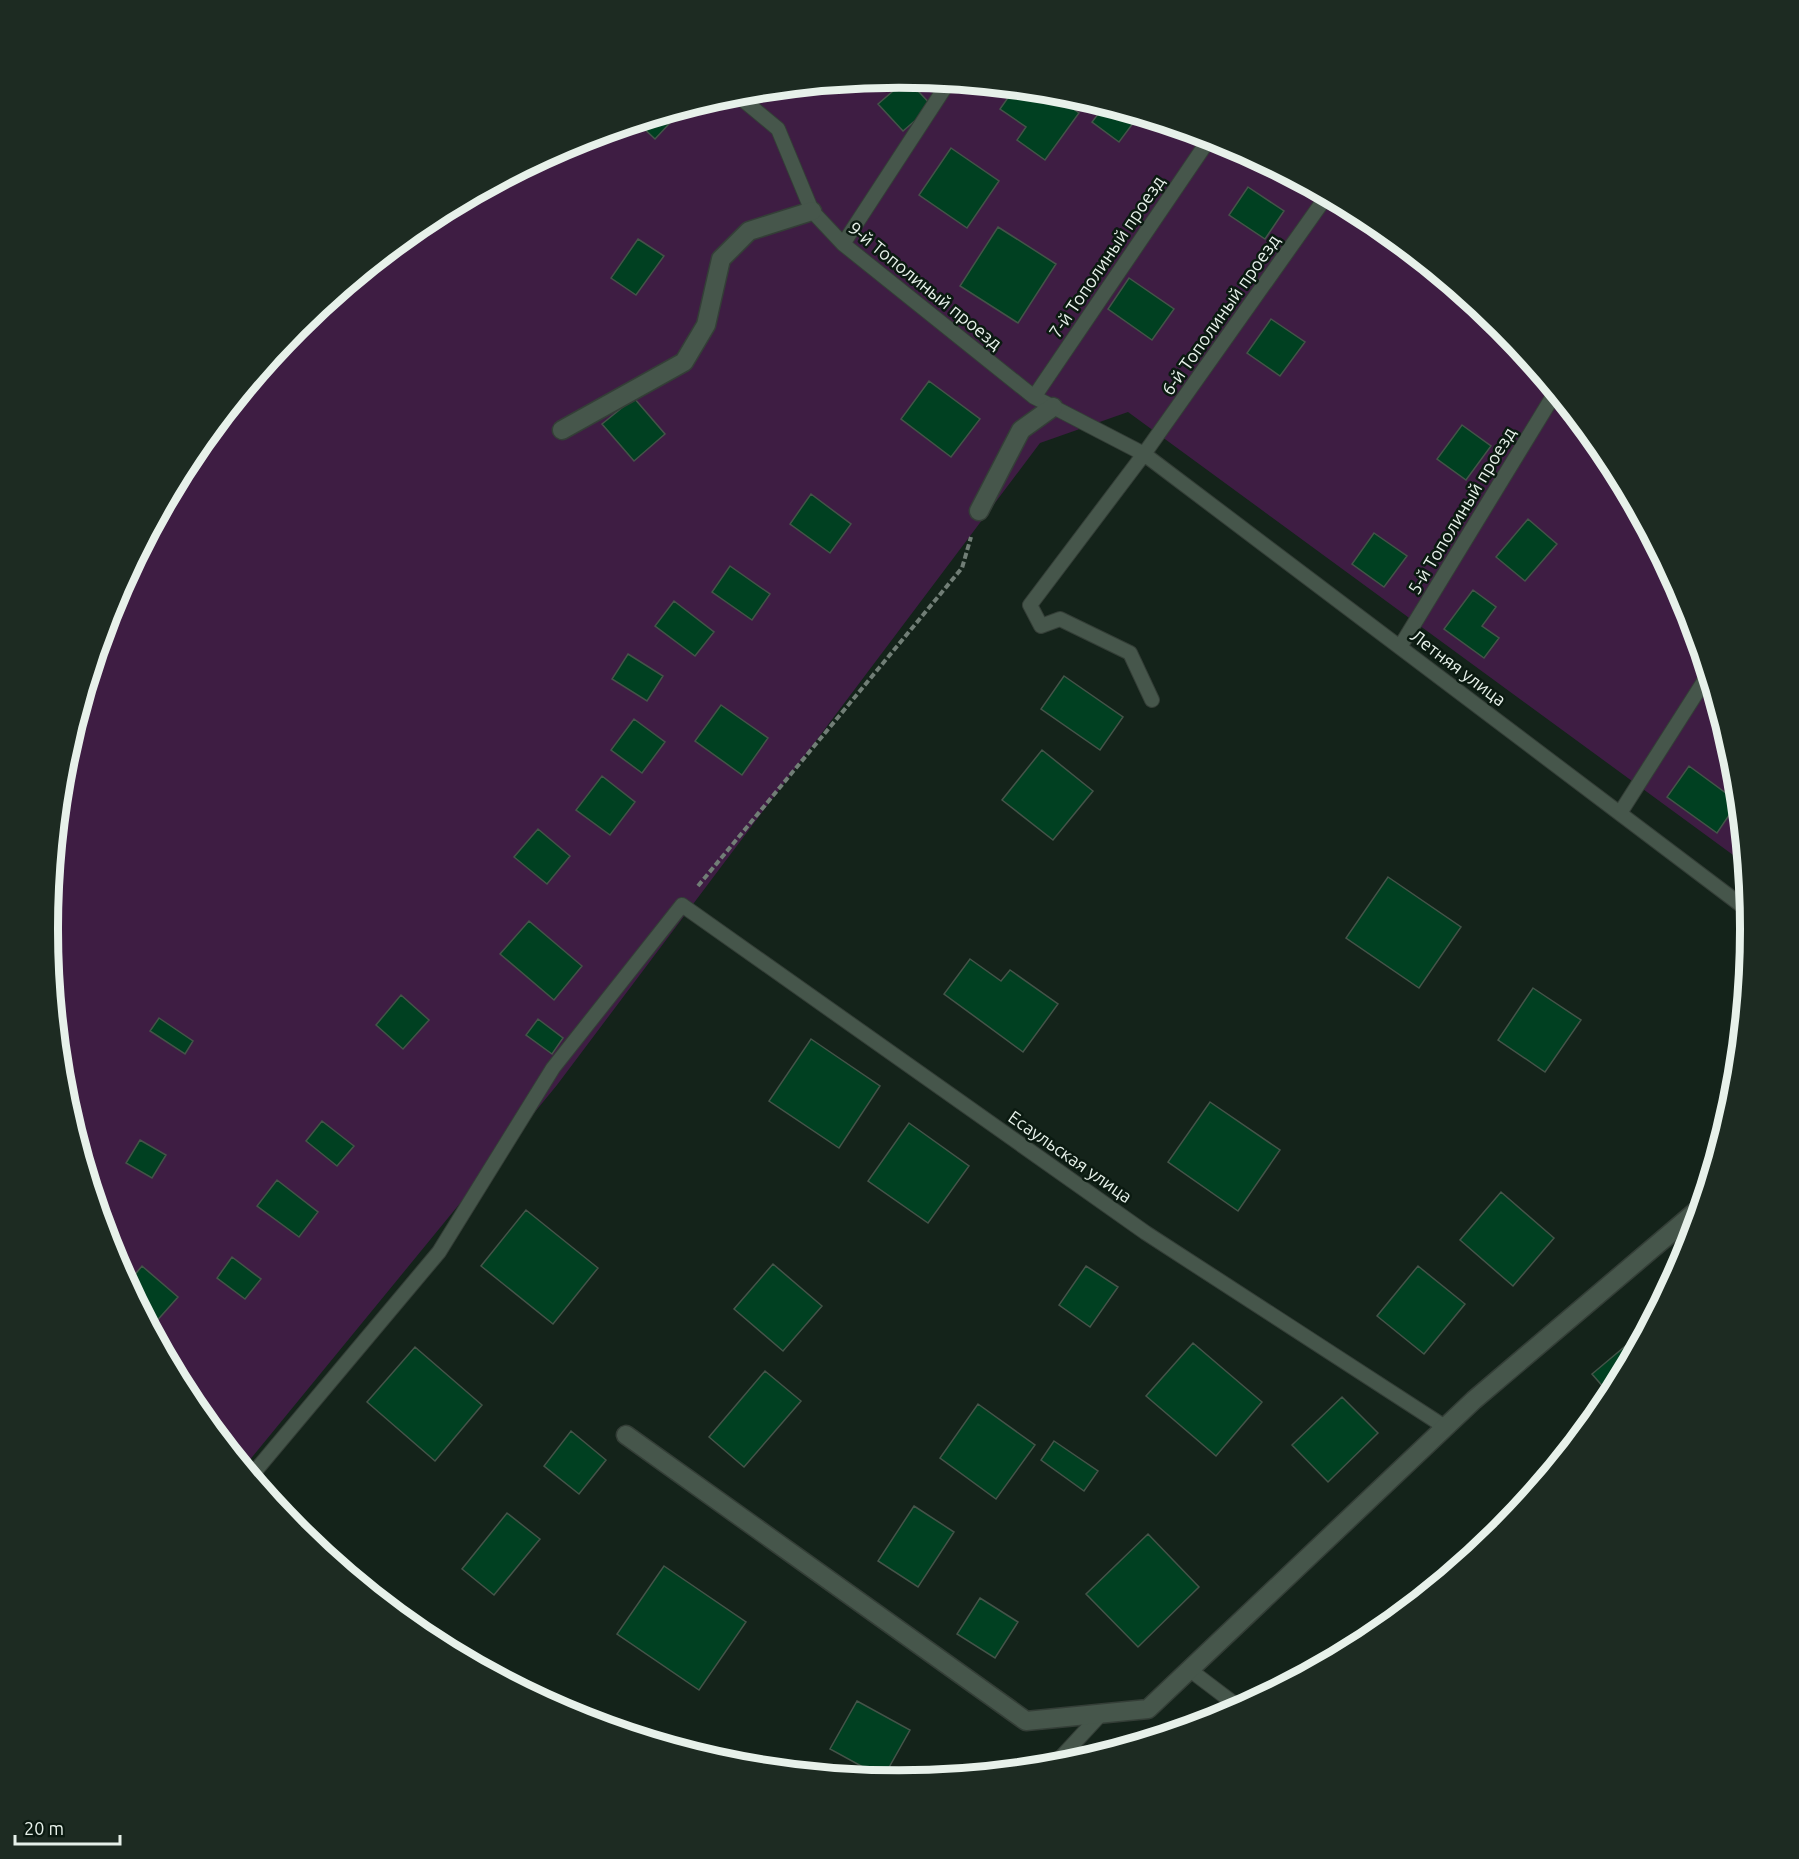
<svg xmlns="http://www.w3.org/2000/svg" width="1799" height="1859" viewBox="0 0 1799 1859" font-family="Ubuntu,sans-serif">
  <rect width="100%" height="100%" fill="#14231a"/>
  <path fill="#3e1d43" d="M900,78L1066,94L1226,143L1373,222L1502,328L1608,457L1686,604L1735,764L1744,863L1128,412L1040,443L557,1085L244,1467L191,1402L113,1255L64,1095L48,929L64,763L113,603L192,456L298,327L427,221L574,143L734,94Z"/>
  <path fill="#004021" stroke="#445449" stroke-width="1.5" d="M907,79L932,106L903,131L878,104Z
    M1014,89L1051,93L1079,113L1045,160L1017,140L1026,127L1000,109Z
    M1104,106L1132,114L1137,118L1119,142L1092,122Z
    M682,110L655,139L638,123Z
    M951,148L999,181L967,228L919,195Z
    M1248,187L1284,211L1265,239L1229,215Z
    M998,227L1056,264L1018,323L960,286Z
    M638,239L664,256L636,295L611,278Z
    M1129,278L1174,309L1152,340L1108,309Z
    M1271,319L1305,342L1280,376L1247,353Z
    M929,381L980,419L951,457L901,419Z
    M634,398L665,434L634,461L602,424Z
    M1462,425L1491,446L1466,480L1437,459Z
    M811,494L851,524L830,553L790,524Z
    M1528,519L1557,544L1525,581L1496,557Z
    M1374,533L1407,556L1384,587L1352,564Z
    M730,566L770,594L752,620L712,592Z
    M1473,590L1496,607L1482,626L1499,638L1484,658L1444,629Z
    M674,601L714,632L695,656L655,626Z
    M628,654L663,676L647,701L612,679Z
    M1064,676L1123,717L1100,750L1041,709Z
    M721,705L768,738L742,775L695,741Z
    M634,719L665,742L642,773L611,750Z
    M1042,750L1093,791L1053,840L1002,800Z
    M1689,766L1738,802L1717,833L1667,797Z
    M602,776L635,802L610,835L576,810Z
    M538,829L570,856L547,884L514,857Z
    M1388,877L1461,927L1419,988L1346,938Z
    M529,921L582,966L554,1000L500,954Z
    M970,959L1001,981L1010,970L1058,1004L1023,1052L944,994Z
    M1533,988L1581,1020L1545,1072L1498,1040Z
    M401,995L429,1020L403,1049L376,1025Z
    M159,1018L193,1041L185,1054L150,1031Z
    M538,1019L563,1038L552,1054L526,1035Z
    M811,1039L880,1086L839,1148L769,1101Z
    M1210,1102L1280,1150L1238,1211L1168,1162Z
    M322,1121L354,1146L337,1166L306,1141Z
    M909,1123L969,1166L928,1223L868,1181Z
    M140,1140L166,1155L152,1178L126,1163Z
    M277,1180L318,1212L299,1237L257,1206Z
    M1501,1192L1554,1238L1513,1286L1460,1240Z
    M526,1210L598,1268L553,1324L481,1266Z
    M232,1257L261,1279L245,1299L217,1278Z
    M773,1264L822,1306L783,1351L734,1309Z
    M142,1266L178,1297L154,1324L146,1317L128,1283Z
    M1086,1266L1118,1287L1090,1327L1059,1305Z
    M1418,1266L1465,1304L1424,1354L1377,1316Z
    M1648,1327L1611,1396L1592,1374Z
    M1193,1343L1262,1402L1216,1456L1146,1396Z
    M415,1347L482,1405L435,1461L367,1402Z
    M765,1371L801,1401L744,1467L709,1437Z
    M1342,1397L1378,1433L1328,1482L1292,1445Z
    M978,1404L1035,1445L996,1499L940,1458Z
    M571,1431L606,1460L579,1494L544,1466Z
    M1054,1441L1098,1471L1084,1491L1041,1460Z
    M914,1506L954,1532L918,1587L878,1561Z
    M507,1513L540,1539L494,1595L462,1569Z
    M1148,1534L1199,1587L1138,1647L1086,1594Z
    M664,1566L746,1622L699,1690L617,1634Z
    M980,1598L1018,1622L995,1658L957,1634Z
    M857,1701L910,1730L883,1778L830,1749Z"/>
  <g fill="none" stroke-linecap="round" stroke-linejoin="round">
    <defs>
      <path id="service" d="M736,94L778,129L812,211L843,244L1034,397L1144,454L1749,911
        M843,244L948,83
        M1034,397L1210,138
        M1400,647L1555,393
        M1152,700L1130,653L1060,619L1041,626L1030,605L1144,454L1326,197
        M1620,813L1708,675
        M251,1476L439,1252L553,1068L682,905L1146,1233L1445,1427
        M1190,1670L1240,1708
        M1053,1766L1101,1714"/>
      <path id="minor" d="M562,430L684,362L706,325L721,259L749,231L812,211
        M979,511L1021,430L1053,407
        M626,1435L1026,1721L1148,1709L1474,1400L1700,1208"/>
    </defs>
    <use href="#service" stroke="#343e37" stroke-width="16"/>
    <use href="#minor" stroke="#343e37" stroke-width="21"/>
    <path stroke="#717e76" stroke-width="4" stroke-dasharray="6 3" stroke-linecap="butt" d="M698,886L962,568L971,537"/>
    <use href="#service" stroke="#46564b" stroke-width="14"/>
    <use href="#minor" stroke="#46564b" stroke-width="18"/>
  </g>
  <g text-anchor="middle" stroke-width="5" stroke-linejoin="round" paint-order="stroke">
    <g font-size="18" fill="#e7f1ea" stroke="#0b1a11">
      <text transform="translate(1107 257) rotate(-56)" y="6">7-й Тополиный проезд</text>
      <text transform="translate(925 286) rotate(39)" y="6">9-й Тополиный проезд</text>
      <text transform="translate(1221 315) rotate(-55)" y="6">6-й Тополиный проезд</text>
      <text transform="translate(1462 511) rotate(-59)" y="6">5-й Тополиный проезд</text>
      <text transform="translate(1458 668) rotate(37)" y="6">Летняя улица</text>
      <text transform="translate(1070 1157) rotate(35)" y="6">Есаульская улица</text>
    </g>
  </g>
  <path d="M0 0H1799V1859H0ZM58 929a841 841 0 1 1 1682 0a841 841 0 1 1-1682 0Z" fill="#1d2b22" fill-rule="evenodd"/>
  <path fill="none" stroke="#e7f1ea" stroke-width="8" d="M58 929a841 841 0 1 1 1682 0a841 841 0 1 1-1682 0Z"/>
  <path d="M15 1835v9h105v-9" fill="none" stroke="#e7f1ea" stroke-width="3"/>
  <text x="24" y="1835" font-size="18" fill="#e7f1ea" stroke="#0b1a11" stroke-width="4.5" paint-order="stroke">20 m</text>
</svg>
